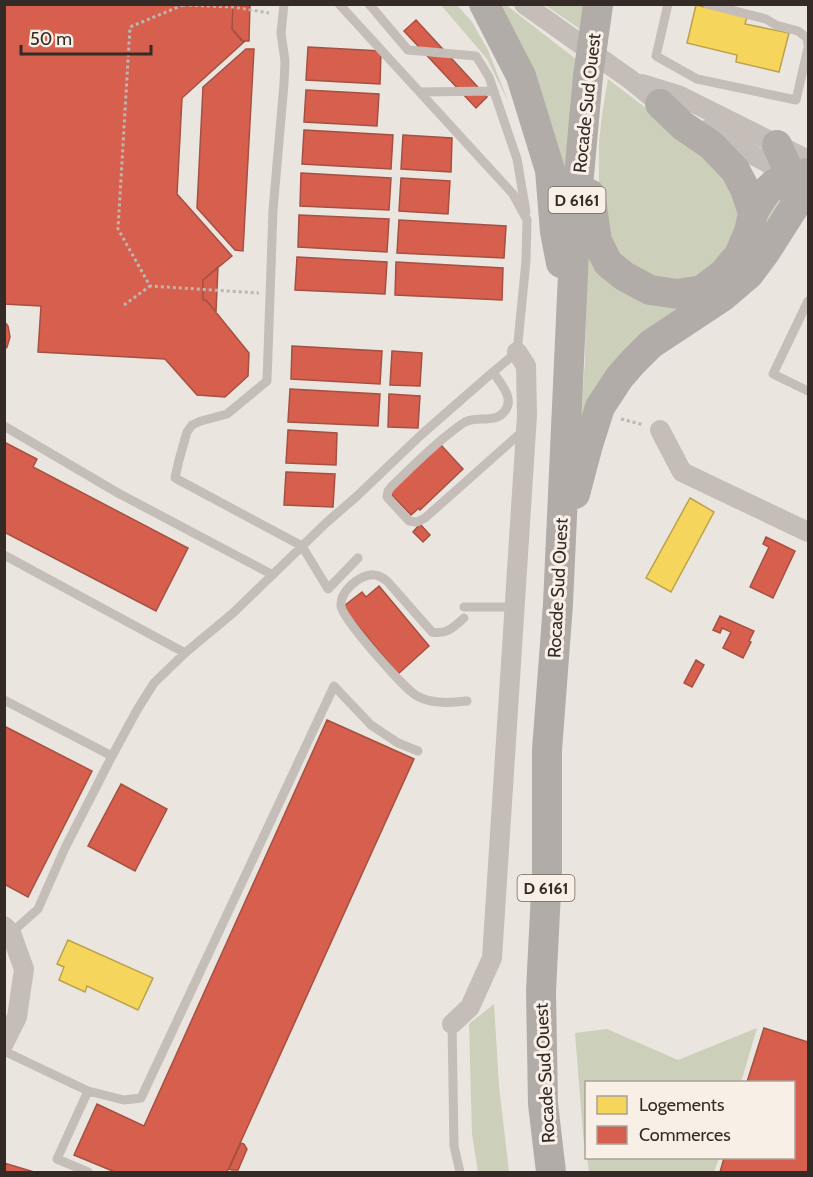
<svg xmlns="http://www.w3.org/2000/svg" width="813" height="1177" viewBox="0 0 813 1177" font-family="Cabin,sans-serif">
  <rect width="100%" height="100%" fill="#eae5df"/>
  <path fill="#cccfba" d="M441,5H457L472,22L488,50L508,101L487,59Z
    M491,5H506L577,60L562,215Z
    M545,5H584L580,29Z
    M608,79L706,154L741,202L731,255L677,287L618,261L599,199V142L602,115Z
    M783,190L782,213L651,337L578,461L585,361L587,222L660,301L755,237Z
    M494,1004L499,1086L509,1172H478L472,1134L469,1024Z
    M757,1028L741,1082H586V1156L583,1134L575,1033L607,1029L678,1060Z
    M587,1158H719L714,1172H589Z"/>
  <path fill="#f6d55c" stroke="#bca24c" stroke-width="1.5" d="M696,5L747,17L745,24L789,33L779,72L736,62L737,55L687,43Z
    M690,498L714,512L671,592L646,578Z
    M68,940L153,978L138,1010L87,986L85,992L59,980L64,967L57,964Z"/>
  <path fill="#d6604d" stroke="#a55042" stroke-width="1.5" d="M4,4H233L232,29L244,42L182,98L177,194L232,256L203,280V300H206L249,353L248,376L225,397L197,395L165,359L38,352L41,306L4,304Z
    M233,4H250L249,41H242L232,29Z
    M416,20L487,97L476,108L404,31Z
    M308,47L381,51L380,84L306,80Z
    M246,49H254L243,251L235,250L197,208L203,87Z
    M306,90L379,94L377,126L304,122Z
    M304,130L393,135L391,169L302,164Z
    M403,135L452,138L451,172L401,169Z
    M301,173L391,178L389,210L300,206Z
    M401,178L450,181L448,214L399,211Z
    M299,215L389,219L387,252L298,247Z
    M399,220L506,226L504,258L397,253Z
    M297,257L387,262L385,294L295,290Z
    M396,262L503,268L502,300L395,295Z
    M218,267L216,312L206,300H203V280Z
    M4,321L8,326L10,337L7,347L4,350Z
    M292,346L382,351L380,384L291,379Z
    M392,351L422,353L420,386L390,385Z
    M290,389L380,394L378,426L288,422Z
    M389,394L420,396L418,428L388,427Z
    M288,430L337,433L336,465L286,463Z
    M4,442L37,459L33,467L188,548L156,611L4,532Z
    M440,444L463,469L420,510L419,508L411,515L390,493Z
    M286,472L335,474L333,507L284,505Z
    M420,524L430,535L423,542L413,532Z
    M766,537L795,551L773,598L750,587L769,547L763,544Z
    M379,586L429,646L398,674L349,615L344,606L362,592L366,597Z
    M720,616L754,631L749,641L751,642L743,658L723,648L731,632L722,628L720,633L713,630Z
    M696,660L704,665L692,687L684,683Z
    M327,720L414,759L227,1172H115L74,1155L97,1104L144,1126Z
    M4,726L92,771L28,897L4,884Z
    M121,784L167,809L135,871L88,846Z
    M764,1028L808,1042V1172H720L724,1158H794V1082H747Z
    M241,1143L244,1144L247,1149L238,1170H232L229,1169Z
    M4,1163L34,1172H4Z"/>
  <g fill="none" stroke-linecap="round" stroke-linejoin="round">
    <path stroke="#bcb6b1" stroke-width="3" stroke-dasharray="3 3" stroke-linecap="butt" d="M183,5L130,27L118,229L150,286L259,293
      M183,5L233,7L269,13
      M124,305L150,286
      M621,419L644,425"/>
    <path stroke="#c4bdb8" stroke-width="9" d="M284,4L281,33L285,61L284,84L273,210L267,381L227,414L201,421L192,425L187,432L179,460L175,478L302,546L328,589L358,558
      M369,4L408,50L476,56L489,77L517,159L526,212
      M668,4L656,56L697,79L796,100L808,48
      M707,4L766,19L776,25L798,31L807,38L808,45
      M420,92L494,91
      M808,301L773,374L808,391
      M493,372C500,383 516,399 504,412C496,423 477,416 465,422C460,425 455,429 450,433C429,449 411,468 392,486L388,491L387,497L409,521L417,522L425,518L524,430
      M4,426L118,493L273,575
      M4,555L185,653
      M464,607H504
      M464,618C454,627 446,635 432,632L387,581C382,577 377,574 370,575C357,577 340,592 341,606C341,617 405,690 417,696C432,704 450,703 467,701
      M4,700L112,756
      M11,933L38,909L65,848L112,756L137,710L154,683L185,653L233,613L327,522L356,497L422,434L493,372L517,352L526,261L527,220L513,194L339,4
      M452,1023L454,1146L460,1172
      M4,1051L88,1091
      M88,1172L57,1159L88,1091L124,1100L141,1098L334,686L371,725L398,743L418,751"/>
    <path stroke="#c4bdb8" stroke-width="20" d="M524,4L631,80L660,104L670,110
      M642,84L678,95L808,160
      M706,130L792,176
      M660,430L682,472L808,532
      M4,926L11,933L24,969L17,1017L4,1043
      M452,1024L470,1007L492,958L527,415L526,366L517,352"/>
    <path stroke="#b2aca8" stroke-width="30" d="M484,4L521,76L550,170L555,232L561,263
      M777,145L791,176L794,195
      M590,194L597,241L608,263L624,276L650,290L678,294L702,290L723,274L739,255L749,232L753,213L745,189L735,170L711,145L683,126L660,104
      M753,213C769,184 775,178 808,173
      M575,494L588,445L600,407L619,378L632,363L651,344L722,297L749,274L766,251L796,204L808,197
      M551,1172L543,1104L541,991L547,872V750L558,604L576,208L588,76"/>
    <path stroke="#b2aca8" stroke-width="30" d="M588,76L598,5"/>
  </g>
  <g text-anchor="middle" stroke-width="6" stroke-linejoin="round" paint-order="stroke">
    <g fill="#f8efe6" stroke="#6f6660" stroke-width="1.5">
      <rect x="548.5" y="187" width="57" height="26" rx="4.5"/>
      <rect x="517.5" y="875" width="57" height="26" rx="4.5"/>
    </g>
    <g font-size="16" font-weight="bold" fill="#342b27">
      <text x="577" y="206">D 6161</text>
      <text x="546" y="894">D 6161</text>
    </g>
    <g font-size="18" fill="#342b27" stroke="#f8efe6">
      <text transform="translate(587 103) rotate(-84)" y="6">Rocade Sud Ouest</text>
      <text transform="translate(558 588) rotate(-87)" y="6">Rocade Sud Ouest</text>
      <text transform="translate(545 1073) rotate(-93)" y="6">Rocade Sud Ouest</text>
    </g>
  </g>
  <rect width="813" height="1177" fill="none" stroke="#342b27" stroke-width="12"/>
  <rect x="585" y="1081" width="210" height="78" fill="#f8efe6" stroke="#aaa19a" stroke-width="1.5"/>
  <rect x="597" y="1096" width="30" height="18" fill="#f6d55c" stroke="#aaa19a" stroke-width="1.5"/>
  <text x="639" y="1111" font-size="18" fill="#342b27">Logements</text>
  <rect x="597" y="1126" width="30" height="18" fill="#d6604d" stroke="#aaa19a" stroke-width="1.5"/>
  <text x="639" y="1141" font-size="18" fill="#342b27">Commerces</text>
  <path d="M21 45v9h130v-9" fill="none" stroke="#342b27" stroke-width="3"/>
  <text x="30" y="45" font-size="18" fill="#342b27" stroke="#f8efe6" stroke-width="4.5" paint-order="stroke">50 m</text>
</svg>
